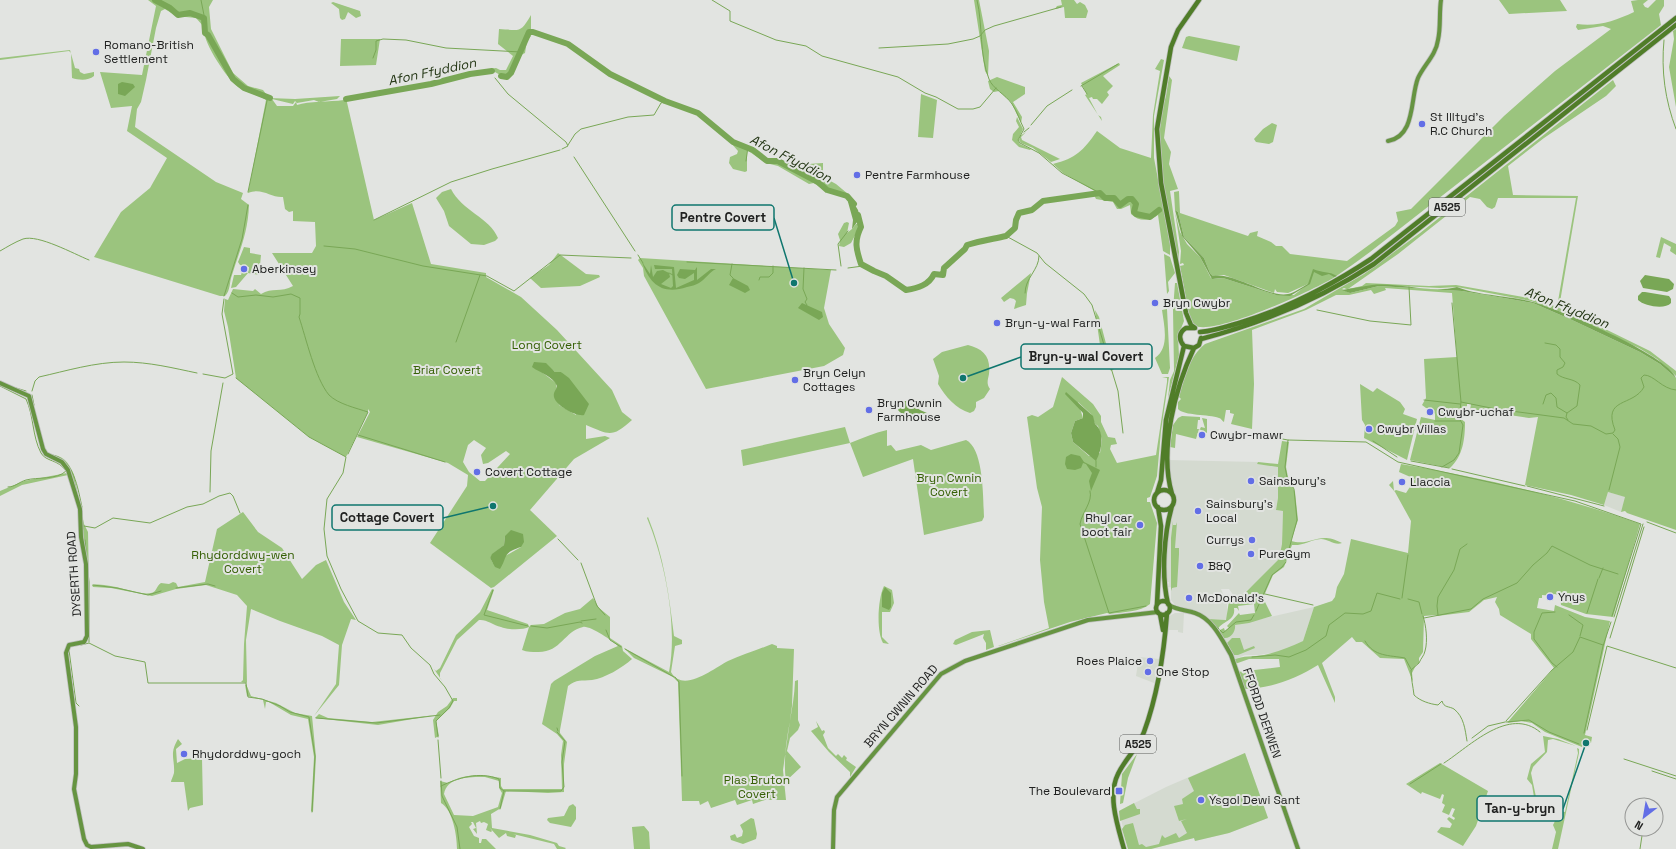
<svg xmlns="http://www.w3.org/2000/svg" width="1676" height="849" viewBox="0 0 1676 849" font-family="'Space Grotesk',sans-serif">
  <rect width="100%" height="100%" fill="#e2e4e1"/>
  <path fill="#d4dad0" d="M1167,460L1258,462L1257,464L1278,466V498L1276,510L1283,511L1282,544L1279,564L1240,596H1234L1229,589H1221L1227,604V620L1209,619L1194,610L1175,605L1171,600V588H1177L1168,587L1169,582H1166V538L1174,499L1171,493Z
    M1608,492L1626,497L1621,512L1604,505Z
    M1314,607L1303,641L1283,651L1259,655H1245L1235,659L1222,636L1235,625Z
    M1175,613H1184L1183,633L1178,632V630H1168L1169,616Z
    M1139,657L1159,659L1154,683L1136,676Z
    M1245,753L1268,818L1229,833L1195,841L1194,838L1151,849H1128L1119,811L1166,787Z"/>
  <path fill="#9bc47e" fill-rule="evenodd" d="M148,0H213L209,7L211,29L233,73L248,86L263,90L269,98L295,99L340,96L337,99L319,102L314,100L297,103L295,101L293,104L272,99L277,106H293L296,102L297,105C309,101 329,102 344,100L346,98L374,220L412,203L431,264L486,273V277L521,297L557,330L612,390L622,412L632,420C611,439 609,434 586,425V439L605,436L610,438L574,459L530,510L557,536L494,587L491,588L430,543L467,486L468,475L448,463L357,437L370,412L368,409V412L346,457L309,437L236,378L228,327L224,311L225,299L228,300L233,289L253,291L255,289L261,294C272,287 281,293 293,286L272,253H312L316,246L315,222L293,221V211L289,212L285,209L283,197C271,198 262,187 248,193L266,100C257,94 246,93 238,87C227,79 201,40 204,27L196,18L176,16L165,9L161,11L156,28L146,80L141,102L137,109L135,127L216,182L243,193L241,199L249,205C248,233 240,249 232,275C229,282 231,290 225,296H220L94,257L121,212L150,188L167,158L127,131L132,106L111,108L100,72L142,75L156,6ZM550,368L555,372H561L576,415L559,405L556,383L539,370ZM474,440L486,448L481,455L483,464L488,463L506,451L510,454L485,481H480L469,472L463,462L468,445ZM505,536L521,547L493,563L490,558L493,554L504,545Z
    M974,0H979L989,51L988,76L985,71Z
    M1061,0H1074L1077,4L1080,2L1085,5L1088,11L1086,18H1065L1064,7L1055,9L1057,6L1062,5Z
    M1499,0H1560L1567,11L1509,14Z
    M1638,0H1648L1643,4L1645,7L1648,8L1656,0H1664V6L1659,14L1661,25L1370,252C1359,260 1347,269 1335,277C1316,289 1211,338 1194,325L1189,315L1180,266L1184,265L1183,263L1180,264L1181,251L1175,212L1180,232L1187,244L1200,257L1211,278L1215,279L1223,278L1276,295H1294L1308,284L1288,293L1277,292L1275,289L1274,293L1224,275L1213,276L1210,273L1204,258L1184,237L1178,212L1175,210L1174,192L1179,191V192L1180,213L1248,236L1250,233L1258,231L1257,236L1271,242L1276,246H1282L1290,254L1347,261L1395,226L1398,221L1396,212L1411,209L1504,116L1555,71L1611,29L1603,26L1578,30L1576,27L1577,24C1597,27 1615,21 1634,12L1631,1Z
    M333,2L360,11L361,16L356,18L348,12L345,19L342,20L340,18L339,9L331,3Z
    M531,15V30L527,31L531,36L527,41L525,53L517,57L509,75H500L490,69L496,68L500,70H506L513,56L498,44L499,29C520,30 520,34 531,15Z
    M1676,29V107L1669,67L1674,39L1673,31Z
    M1189,36L1240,46L1237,61L1182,48L1186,37Z
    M341,39H380L376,65L340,66Z
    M70,50L75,68L79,69L80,72L84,74L94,72V76C88,81 79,80 72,78L71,53L69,51L0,60V58Z
    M1161,59L1164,60L1154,116V158L1170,243V255L1163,251L1158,215C1150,221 1139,222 1131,214L1130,205L1121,209H1117L1113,202L1096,199L1094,195L1099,194L1105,199H1114L1120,206L1132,199L1135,205L1134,213C1143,221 1149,218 1159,213V209L1151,216L1145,217L1134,211L1136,204L1132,198H1128L1120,205L1117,200L1105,197L1063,173L1053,164C1076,158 1083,151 1097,131L1120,148L1151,158L1153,115L1160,71L1155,69Z
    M1119,63L1120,65L1103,76L1113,86L1107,92L1109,95L1102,104L1097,99H1093L1092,97L1089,98L1098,115L1101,117L1102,121L1085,95L1087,94L1081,83Z
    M1169,76L1172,80L1164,138L1171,152L1169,164L1178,189L1170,191L1179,252L1178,263L1163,183L1159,145L1161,112L1166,96Z
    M997,77L1025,87V94L1013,102L1022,117L1021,123L1011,102L999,91L994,92L990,89L988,81Z
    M1613,80L1616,86L1606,96L1544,138L1508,166L1513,195L1578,196L1559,308L1599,326L1650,351L1676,371V376L1657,359L1639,348L1561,312L1531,301L1457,287L1440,288L1381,285L1349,290L1344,288L1342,289L1350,293L1379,286L1462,291L1533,303L1572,320L1640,352L1660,364L1676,378V530L1627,513L1625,511L1621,512L1625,497L1608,492L1604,505L1571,495L1525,485L1538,417L1529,418L1476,410H1470L1471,404H1467V406L1461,409V419L1465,422C1465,439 1463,456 1450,468L1410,460L1421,417L1435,420V414L1432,409L1426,408L1422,405L1426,398L1424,359L1457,357L1452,293L1385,288L1386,290L1374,294L1371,290L1349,295H1336L1306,310L1252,330L1254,384L1252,429L1231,424L1234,414L1230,413V410H1226L1224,422C1222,421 1221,418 1219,418C1209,414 1184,416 1178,409V402L1181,399L1179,397C1184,378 1189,357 1205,344L1304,309L1364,274L1420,233ZM1470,197L1480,199L1487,207L1492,209L1495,207L1498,198H1576L1557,307L1535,299L1456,285L1429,286L1366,283L1362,286L1348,289L1398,254Z
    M921,94L937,100L933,138L918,137Z
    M1017,117L1023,129L1018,140L1020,144L1031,149L1030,150L1019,147L1012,140L1013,134L1019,127L1016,121Z
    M1272,123L1277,125L1273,142L1269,144L1256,142L1254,139L1263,129Z
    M1026,132L1021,137L1022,140L1060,159L1051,162L1033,148L1021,143L1019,140L1020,136Z
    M733,141L749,147L767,160H778L794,170L802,171L808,164L823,163V177L836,184L848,194L846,197L825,191L814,183L809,184L778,166L766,163L747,150V171L745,172L733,169L729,163L730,157L737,154L738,151L731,143Z
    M451,189C461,210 490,218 498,238L495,241L484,245L471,244L449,226L444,211L436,198L442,192Z
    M847,222L849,223L847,233L852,229L856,224H858L859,228L851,243L844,247L839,246L840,240L838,234L844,223Z
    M1661,237L1676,244V255L1670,251L1671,247L1664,243L1660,258L1656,257Z
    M244,247L250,248V253L261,255L259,275L248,273L236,287L231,288L234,275H241L242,272L248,273L249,267L240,265L238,262Z
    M558,253L586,274L599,275L600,277L580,286L541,288L530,278L549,265Z
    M1164,254L1170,257L1175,273L1168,282L1169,291L1167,294Z
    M640,258L831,270L824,308L829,324L845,348L843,355L824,366L706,389L644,276L643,268L638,260Z
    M1031,273L1027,293L1026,305L1014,309L1016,301L1014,299L1010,298L1004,302L1001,298Z
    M1175,283H1177L1184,321L1178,336L1179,356L1168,398L1170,380L1174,371L1173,310Z
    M1167,309L1170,368L1168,374H1162L1155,358C1170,348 1164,325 1162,310Z
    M1095,310L1099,317L1109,355C1112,360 1115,362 1114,369L1111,371L1105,361L1100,345Z
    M968,345C983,349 991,356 989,374C988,380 986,383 990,389L984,398L976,402V407L974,411L970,413C956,409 945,396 938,384L939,376L933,359L942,352Z
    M1062,377L1093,404L1101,416V422L1108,437L1115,438L1117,444L1111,445L1110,449L1117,463L1156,455L1167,382V378L1162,377H1169L1161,431L1157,476L1150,497L1147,498V502H1150L1157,523L1150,604C1140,612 1123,612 1110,614L1107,613L1070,622L999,646H998L1049,628L1044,602L1040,560L1042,507L1037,488L1027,417L1032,415L1038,417L1053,407ZM1078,402L1091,414L1095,424L1098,426L1102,440L1100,453L1089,456L1073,442L1071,433L1075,421L1083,418Z
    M1360,384L1373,392L1377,388L1400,402L1405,409L1403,414L1417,419L1407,460L1364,438L1365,425L1362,420Z
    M1182,416L1200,417V420H1198L1197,429H1200L1201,427L1205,428L1202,418L1207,419V433L1199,429L1196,439L1176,434L1175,448L1170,447L1173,425L1178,418Z
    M845,427L850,443C863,438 874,433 887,430V446L891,445L896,451L921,445L931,450L966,440C984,449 983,498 984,517L982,521L924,535L913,459L863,477L850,443L743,466L741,450Z
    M1282,441L1289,442L1286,467L1288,477L1295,492L1298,520L1291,541C1311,547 1318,530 1342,543C1335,546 1328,539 1321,539C1310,540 1303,546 1292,545L1284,567L1273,575L1263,598L1272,616L1249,623L1235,625C1236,631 1231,639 1224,638L1219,632L1220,630L1224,628L1225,631L1229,628L1227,626L1239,613L1240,615L1255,613L1254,604L1238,606L1239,611L1237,608H1234C1236,621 1222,621 1218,629L1200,612L1209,619L1226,620L1229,601L1233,597L1244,594L1279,559L1282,544L1283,511L1276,510L1278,498V467L1257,464L1258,462L1278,464Z
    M49,454C63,455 69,462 74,475L84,524L88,532L89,584L83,538L82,513L73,480L69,469Z
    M1401,464C1483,478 1563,496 1640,524L1613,617L1586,614L1561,605L1560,595L1554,594L1553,596L1542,595V598H1539L1537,608L1554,611L1555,605L1585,617L1610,621L1585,735L1592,737L1591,743L1583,742L1582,747L1545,732L1532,723L1521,721L1507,723L1554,668L1531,639V634L1500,615L1499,609L1495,602L1497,597L1484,600L1469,612L1437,616L1436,615L1424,616L1423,652L1419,658V663L1416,665L1412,673L1413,682L1404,659L1380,658L1362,642H1356L1352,637L1322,663L1335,697V703L1318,665C1296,679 1269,689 1243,689L1237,672L1280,667L1279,659H1249L1235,664L1233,660C1244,655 1253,657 1264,655C1278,652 1290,647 1303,641L1314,607L1332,601L1335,597L1337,587L1344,574L1351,539L1408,553L1411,521L1395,492L1389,485L1393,481L1394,491L1396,490L1406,493L1415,479L1399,472Z
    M67,473L68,475L22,485L0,496V491L24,481Z
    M243,512L258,532L282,548L302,579L316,565L326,560L344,602L356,620L351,619L342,645L339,685L314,716L336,684L339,645L322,636L280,621L251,609L246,640L247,683L241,682L243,680L244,644L247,606L237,595L206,585L176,589L152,596L111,588L93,587L92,585C111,582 138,596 151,593C157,592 156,586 161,583L169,584L173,582L176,583L178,587L205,582L217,529Z
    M648,517C664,556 669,595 674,636L682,640V644L675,646L671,672C683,694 714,668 728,661C742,655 757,650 772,644L777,646V648L794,649L792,706L783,770L786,800H765L753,804L752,800L737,805L735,800L711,808L708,801L700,805L699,801H682L678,682L673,677L634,658L624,648L669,672C678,626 665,561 647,518Z
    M1173,521V525H1176L1177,522L1175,548H1179V554L1177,587L1172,588L1171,591V538Z
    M884,586L892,590L894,603L890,612H882V637L889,644L883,643C876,631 878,598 884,586Z
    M492,589L494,590L487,610L528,624L529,627L531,625L544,624L565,613L580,609L593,598L599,608L610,617V638L622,646L623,651L632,659C622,668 605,678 592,680C581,681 577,679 568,686L560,730V733L567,742L564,764V792L548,793L506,791L501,808L491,814L492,828L530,835L557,843L559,846L566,848L565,849H557L554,844L513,834L516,835L515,838L507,836L506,833L499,838L490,828L492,831L491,832L486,830L488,824L484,822L481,823L480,821L476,823L477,834L473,829L476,828L473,822H471L472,824L469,827L474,836L479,838V843H481L482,839H486L496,849H457C457,836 453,810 441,803L440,781L448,783C465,773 482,774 501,778V786L503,789H562L561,755L563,741L557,734L542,724L551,684L554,681L595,656L618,646C613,641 589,625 583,627C564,631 561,653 537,652C532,652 527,652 522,650L529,627C523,630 509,630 501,627C493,625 486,619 479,620L457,640L440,673V678L443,682L434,669L436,671L440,668L456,635L480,612ZM485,777L499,781V788L502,793L498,807L473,816L454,815L444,794C447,776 471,777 485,777Z
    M990,630L994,647L986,650V643L983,638L984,634L956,645L953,644L955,640L972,632Z
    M1232,638H1240L1244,650L1254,646L1255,648L1238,655H1234L1227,643Z
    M798,680V720L800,725L798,730L790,738L787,751L801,767L786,781C781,748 794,714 795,681Z
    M246,684L251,696L276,703L295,713L312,716L316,757L313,812L311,811L314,757L308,719L291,715L269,702H266L265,709L263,700L247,696L245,685Z
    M453,698H457V701H454L450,708L436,721L439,736L435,738L433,720L438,712L447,706Z
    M319,714L328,718L372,722L436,715L378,725L315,718Z
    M816,721L822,731L824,730L825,732L823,735L828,748L836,756L838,754L842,758L844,755L847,758L846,760L856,767L850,777V772L829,752L811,731L818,727Z
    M1543,736L1558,739L1576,746L1553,739L1548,740L1547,752L1533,767L1531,773L1536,797L1535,803L1532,785L1527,779L1531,764L1545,752Z
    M178,739L182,744L176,749L177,763L185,759L202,758L203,805L190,808L188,811L184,782H171C171,780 173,777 174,773C175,759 169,754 178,739Z
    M1577,748L1579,749V753L1558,849H1552L1556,832L1553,825L1558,815L1538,810L1539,807L1565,812L1578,753Z
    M1245,753L1268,818L1229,833L1195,841L1194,838L1151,849H1128L1122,829L1125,825L1133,823L1139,845L1142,844L1146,847L1159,844L1162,835L1165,838L1176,833L1179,838L1187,833L1181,821L1187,819L1179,821L1174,806L1183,804L1182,799L1194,791L1188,778Z
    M1137,754L1128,778L1123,803L1120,804L1122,774Z
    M1440,763L1488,791L1476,826L1463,846L1437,832L1441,827L1450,828L1452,824L1447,819L1449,817L1454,820L1455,818L1452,816L1455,809L1452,808L1449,815L1442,812L1445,805L1442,803L1444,795L1442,794L1440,799L1422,792L1421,794L1406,784Z
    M1134,803L1137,809H1140V814L1120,821L1119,811Z
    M573,804L576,807V819L571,827L550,823L547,820L548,818L564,816L569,806Z
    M751,818L754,819L757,834L756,839L743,844L731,840L730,836L735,834L737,838L742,836L743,831L740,825Z
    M644,826L649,832L650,849H634L632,827Z"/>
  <path fill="#79a756" d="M122,82L133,84L135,87L125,96L118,94V84Z
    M850,197L858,210L860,218L852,229L853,220L848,202Z
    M1175,210L1178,212L1184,237L1204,258L1210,273L1213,276C1234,272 1268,298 1288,294C1294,293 1302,287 1308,284L1313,269C1322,273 1329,271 1337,276L1334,277L1329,274L1322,276L1314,272L1310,284L1290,296L1276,295L1223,278L1212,279L1200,257L1182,236Z
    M642,262L650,274L651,265L653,277L657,271L663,270L669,273L670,277L661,284L671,288L673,286L672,269H655L654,265L674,267L676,288L694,280V273L685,279L679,278L677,275L680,269L695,270L697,267V280L711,269H716C709,272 706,279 699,283C696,285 691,286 687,287C663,295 650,285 642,262Z
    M1645,275L1669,279L1674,284L1673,289L1667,292L1643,288L1640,281Z
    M733,278L748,286L750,290L745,293L729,285Z
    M1372,285C1400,282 1430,294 1457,287C1476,295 1508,296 1529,301C1555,307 1668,355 1676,378L1660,364L1640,352L1572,320L1533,303L1462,291L1379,286L1350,293L1342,290Z
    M1645,292L1669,296L1671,299V303C1665,310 1644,306 1638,300V296L1642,292Z
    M802,303L822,312L823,317L819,320L798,308Z
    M534,362L546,363L555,372H561L569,378L589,404L584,415C577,417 556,406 554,397C553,392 556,391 557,386C553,376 540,373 532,367Z
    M1066,392L1093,416L1095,424C1105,432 1102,450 1096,461L1073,442L1071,433L1075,421L1083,418V413L1065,394Z
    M904,401H908L920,410L927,413L929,418C921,421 903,417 898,410Z
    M1071,454L1080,456L1084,462L1100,470L1091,491L1089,481L1092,473L1086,464L1083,463L1081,468L1075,470L1067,469L1065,464L1066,457Z
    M511,530L523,534L524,542L521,547C502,553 508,556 500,569L495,567L490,558L492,554L504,545L505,536Z
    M885,587L891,593V607L889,610L882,607V593Z"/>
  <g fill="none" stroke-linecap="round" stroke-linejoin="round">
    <path stroke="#79a756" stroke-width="1" d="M201,0L204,15
      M712,0L730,11V21L776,40L806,46L822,56L898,77L925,93L936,97L958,109H973L980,107L996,88
      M977,0C983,25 979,54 989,79C992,88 1006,95 1012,104C1017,111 1020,121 1024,129L1018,140L1020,143L1039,153L1062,173L1100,193
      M1664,40C1661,71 1665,100 1676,129
      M879,48L948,44L973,39L980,36L985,30L994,26L1061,7
      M373,58L376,50V41L383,39L406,40L446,48L521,52
      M495,78L508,94L566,142L568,146L562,149
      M1081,86L1118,64
      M1082,86L1087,94
      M1031,125L1047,106L1072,90
      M1024,132L1029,128
      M568,145L575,134L581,129L628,117L654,115L661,103L665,101
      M574,157L635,251
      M746,161L748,147
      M248,192L268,96
      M374,220L451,182L492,169L560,150
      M1006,236L1037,253L1045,263L1084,294L1092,305L1118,391L1123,433
      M324,246L355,249L423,266L487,276L514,291L560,255L631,258
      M0,251C7,247 15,242 23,239C38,234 74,254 89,260
      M638,255L643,263
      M687,262L836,270
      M732,264L730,275L733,278
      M841,266L838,244L848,231
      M804,268L803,289L807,299L805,302L807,305
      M848,268L863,266
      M669,273L673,275
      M759,280L760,277H769L773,273V266
      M232,293L238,297L256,295L273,297L291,294L300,298V314L299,317C306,338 315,378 329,395C338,404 356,408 368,412L348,454
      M1025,293C1025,278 1039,270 1039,256
      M224,296L242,239L248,205
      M1317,310L1370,321L1411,325L1409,287
      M456,342L480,275
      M1545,343L1556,345L1560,349V357L1565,363L1563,367L1557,370V374C1564,380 1574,378 1580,385L1577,406L1567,413
      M203,374L225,378L233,374L222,314L224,299
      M236,378L309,437L346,457L343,473L327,499L324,529L327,556L341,589L358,621L378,633L402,635L411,648L430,665L434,674L445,687L453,701L449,708L436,721L438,737
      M0,386L26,399C34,416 32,436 41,453C46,462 58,459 66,471C57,480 37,477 26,480C19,482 15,487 8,487
      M16,388L26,391
      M32,391L35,381L39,377C66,371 95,362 124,362C149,362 173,368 197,373
      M32,395L34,405
      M1424,400L1460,404
      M1461,402L1496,409L1564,418L1573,424L1591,426L1606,434L1613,433L1615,430C1602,397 1633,407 1644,387L1641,378L1644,375C1654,375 1662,389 1676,390
      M1543,404L1546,395L1551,393L1556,398L1557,407L1567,413L1566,417L1568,420
      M1435,421H1460
      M1254,434L1288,440
      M358,435L445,462
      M1373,441L1397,457
      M51,455C74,457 78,490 82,507
      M1096,461V467
      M1411,461L1449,468
      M1442,467L1454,460L1459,453L1463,425L1459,418L1461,402L1452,303
      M1452,469L1525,486
      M1527,486L1604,506
      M1609,490L1620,447L1618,439L1613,434
      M1090,491C1093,502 1082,512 1080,524L1109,613L1146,606
      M210,492L211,451L223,383
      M82,511L83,529
      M1647,522L1676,533
      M84,526L95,528L113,518L150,523L187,507L203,504L219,496L230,493L233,496L240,513
      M558,539L578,560
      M85,540L89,582V642
      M1286,560L1297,520L1294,489L1287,477L1285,467L1288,440L1366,442L1398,462L1575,501L1641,524L1612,616
      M581,563L597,606L605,615
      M1599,578L1603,568
      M93,585L117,588L148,595L161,591
      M176,588L208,584L215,586
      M493,590L484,615L528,626
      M1265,594L1313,605
      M1402,598L1408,555
      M1408,599L1419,602L1422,614
      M1192,610L1199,613
      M1256,611L1272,575L1282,567L1286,562
      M1555,612L1542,613L1534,632V639L1552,663L1557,667
      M1587,613L1598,579
      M1438,615L1437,606L1438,597L1454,570L1460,549L1467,544
      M1569,615L1583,625L1580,636
      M1423,616C1426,625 1428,641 1425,651C1424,656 1421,658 1419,663L1411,670C1411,679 1413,686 1414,695C1420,701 1430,704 1438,705L1442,701C1444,708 1449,706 1454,709C1464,717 1465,729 1467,741
      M1614,617L1643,524
      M1424,618L1471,609L1483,599L1517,583L1533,565L1547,553L1552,546L1590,565L1618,574
      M1208,619L1219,629
      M581,621L596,619
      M531,626L547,628L580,622L582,623
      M606,630L610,640L621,647
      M1220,630L1223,633L1236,622L1251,620L1254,615
      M1610,638L1644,527
      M1365,641C1374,657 1389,655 1405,658L1411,669
      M81,645L89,643L115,656L145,662L148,683H246L248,697L262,699L280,706L290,712L309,717L315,756L312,812
      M625,649L674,677
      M69,650L76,703L79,706
      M1252,657L1275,655L1289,657L1306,650L1326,636L1329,625L1345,613L1363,614L1371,611L1377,593L1400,599
      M675,677L679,682L682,776
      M316,718L376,723L440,715
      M1506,721L1552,670L1573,652L1580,637L1603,645
      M1506,722L1529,720L1549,732L1579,744
      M557,728L558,731
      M1587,730L1607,646L1676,668
      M1584,733L1603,646L1611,622
      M1472,738L1488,726L1505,722
      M438,740L441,778
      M1624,759L1676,776
      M1444,763C1470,746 1509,706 1540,732
      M1652,771L1676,779
      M441,781L442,796L457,827L460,849
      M1410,784L1441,764
      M441,786C458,778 479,771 499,779L500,788L504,791H561L564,787L562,762L565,741L557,732
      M500,809L504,791
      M1640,849L1643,829"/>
    <path stroke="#79a756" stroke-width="6" d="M155,0L170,8L178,15L190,13L204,18L205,33L208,35L233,79L244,88L270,98
      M501,76L507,77L511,73L529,32H533L568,44L610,74L665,101L698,113L733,142L753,150L767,161H778L818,182L827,190L847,196L854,204
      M346,99L431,84L470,74L492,71
      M858,215L861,227C854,241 856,249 861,264L874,271L886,276L906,290C918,288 929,285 934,274L943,275L944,268L965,249L967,245C980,241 993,239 1006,236L1015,228L1016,220L1019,213L1032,210L1043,201L1100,193L1105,198H1114L1120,205L1128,199H1132L1136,204L1134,212L1136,214L1150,217L1159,210"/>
    <defs>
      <path id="secondary" d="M1388,141C1416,136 1410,98 1418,78C1424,65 1436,55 1438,40C1441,27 1439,13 1441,0
        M0,383L29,396L43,449L46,454L62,462L68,470L80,509L81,537L86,564L87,636L84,642L69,645L66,653L76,727V774L74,789L84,839L87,845L91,847L128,844L143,849
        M1169,605C1177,610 1186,610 1195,613C1213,619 1222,640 1231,655L1298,849
        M833,849L834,810L837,797L941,674L965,661L1088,620L1158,612"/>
      <path id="primary" d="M1194,327L1191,325L1186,313L1161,183L1157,129L1171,47L1178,30L1199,0
        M1200,332C1213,331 1226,327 1239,323C1286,309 1330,286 1371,259L1676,18
        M1201,339C1263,323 1320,299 1374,264L1676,25
        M1184,346L1194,348L1199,345L1201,338
        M1154 500a10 10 0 1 1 20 0a10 10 0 1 1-20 0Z
        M1157,493L1161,480L1166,420L1184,346C1178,339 1179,332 1186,328H1195
        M1172,494C1159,450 1175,388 1194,348
        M1156 608a7 7 0 1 1 14 0a7 7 0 1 1-14 0Z
        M1157,604L1161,526L1158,507
        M1168,604C1161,575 1164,534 1172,506
        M1160,614L1163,630
        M1124,849C1118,827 1107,796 1118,774C1125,759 1138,748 1144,732C1158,694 1164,653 1167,613"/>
    </defs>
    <use href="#secondary" stroke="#bfc1be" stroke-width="5.5"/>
    <use href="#primary" stroke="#bfc1be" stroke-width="6"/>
    <use href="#secondary" stroke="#669441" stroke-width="4"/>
    <use href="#primary" stroke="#507d29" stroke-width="4.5"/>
  </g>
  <g fill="#626ee6" stroke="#e2e4e1" stroke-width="1.5">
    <circle cx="96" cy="52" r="4"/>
    <circle cx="1422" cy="124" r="4"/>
    <circle cx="857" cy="175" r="4"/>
    <circle cx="244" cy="269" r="4"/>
    <circle cx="1155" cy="303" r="4"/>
    <circle cx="997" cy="323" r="4"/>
    <circle cx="795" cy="380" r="4"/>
    <circle cx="869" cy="410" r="4"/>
    <circle cx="1430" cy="412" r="4"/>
    <circle cx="1369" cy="429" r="4"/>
    <circle cx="1202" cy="435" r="4"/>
    <circle cx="477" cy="472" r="4"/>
    <circle cx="1251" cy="481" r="4"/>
    <circle cx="1402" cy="482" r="4"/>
    <circle cx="1198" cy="511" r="4"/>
    <circle cx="1140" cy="525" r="4"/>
    <circle cx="1252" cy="540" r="4"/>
    <circle cx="1251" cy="554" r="4"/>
    <circle cx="1200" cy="566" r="4"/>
    <circle cx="1550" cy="597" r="4"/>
    <circle cx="1189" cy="598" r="4"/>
    <circle cx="1150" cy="661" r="4"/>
    <circle cx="1148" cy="672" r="4"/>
    <circle cx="184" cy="754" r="4"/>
    <rect x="1115" y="787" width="8" height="8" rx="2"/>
    <circle cx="1201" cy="800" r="4"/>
  </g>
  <g text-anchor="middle" stroke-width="4" stroke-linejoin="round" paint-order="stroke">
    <g fill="#e2e4e1" stroke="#5b5c5b" stroke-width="1">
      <rect x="1429" y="198" width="36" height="18" rx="3"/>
      <rect x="1120" y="735" width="36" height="18" rx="3"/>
    </g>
    <g font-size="11" font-weight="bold" fill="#212221">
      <text x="1447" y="211">A525</text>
      <text x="1138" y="748">A525</text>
    </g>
    <g font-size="12" fill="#212221" stroke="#e2e4e1" text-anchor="start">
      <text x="104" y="49">Romano-British<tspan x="104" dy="14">Settlement</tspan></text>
      <text x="1430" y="121">St Illtyd's<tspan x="1430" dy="14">R.C Church</tspan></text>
      <text x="865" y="179">Pentre Farmhouse</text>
      <text x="252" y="273">Aberkinsey</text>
      <text x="1163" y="307">Bryn Cwybr</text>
      <text x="1005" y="327">Bryn-y-wal Farm</text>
      <text x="803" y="377">Bryn Celyn<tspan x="803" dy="14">Cottages</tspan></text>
      <text x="877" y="407">Bryn Cwnin<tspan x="877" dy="14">Farmhouse</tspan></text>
      <text x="1438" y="416">Cwybr-uchaf</text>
      <text x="1377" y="433">Cwybr Villas</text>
      <text x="1210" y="439">Cwybr-mawr</text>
      <text x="485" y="476">Covert Cottage</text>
      <text x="1259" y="485">Sainsbury's</text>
      <text x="1410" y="486">Llaccia</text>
      <text x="1206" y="508">Sainsbury's<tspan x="1206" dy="14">Local</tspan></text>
      <text x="1132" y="522" text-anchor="end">Rhyl car<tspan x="1132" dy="14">boot fair</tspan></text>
      <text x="1244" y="544" text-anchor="end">Currys</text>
      <text x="1259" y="558">PureGym</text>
      <text x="1208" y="570">B&amp;Q</text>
      <text x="1558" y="601">Ynys</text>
      <text x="1197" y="602">McDonald's</text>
      <text x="1142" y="665" text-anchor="end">Roes Plaice</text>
      <text x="1156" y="676">One Stop</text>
      <text x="192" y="758">Rhydorddwy-goch</text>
      <text x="1111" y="795" text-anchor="end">The Boulevard</text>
      <text x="1209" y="804">Ysgol Dewi Sant</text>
    </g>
    <g font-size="12" fill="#366006" stroke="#e2e4e1">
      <text x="547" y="349">Long Covert</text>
      <text x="447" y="374">Briar Covert</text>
      <text x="949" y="482">Bryn Cwnin<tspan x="949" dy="14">Covert</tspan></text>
      <text x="243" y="559">Rhydorddwy-wen<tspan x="243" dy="14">Covert</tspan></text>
      <text x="757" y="784">Plas Bruton<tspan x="757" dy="14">Covert</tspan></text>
    </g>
    <g font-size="12" fill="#212221" stroke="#e2e4e1">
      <text transform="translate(74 574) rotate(-94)" y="4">DYSERTH ROAD</text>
      <text transform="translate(901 706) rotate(-49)" y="4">BRYN CWNIN ROAD</text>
      <text transform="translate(1262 713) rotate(71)" y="4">FFORDD DERWEN</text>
    </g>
    <g font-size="13" font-style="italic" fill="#213412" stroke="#e2e4e1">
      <text transform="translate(432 71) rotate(-12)" y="5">Afon Ffyddion</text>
      <text transform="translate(791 158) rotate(27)" y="5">Afon Ffyddion</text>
      <text transform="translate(1567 307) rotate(22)" y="5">Afon Ffyddion</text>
    </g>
  </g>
  <path fill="none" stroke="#0f766e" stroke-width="1.5" d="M794 283L774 218M963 378L1021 357M493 506L443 518M1586 743L1563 809"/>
  <g fill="#0f766e" stroke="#e2e4e1" stroke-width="1.5">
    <circle cx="794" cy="283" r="4"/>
    <circle cx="963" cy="378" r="4"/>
    <circle cx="493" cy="506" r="4"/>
    <circle cx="1586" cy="743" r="4"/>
  </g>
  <g fill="#e2e4e1" stroke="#0f766e" stroke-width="1.5">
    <rect x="672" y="205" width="102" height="25" rx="4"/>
    <rect x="1021" y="344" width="131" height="25" rx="4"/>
    <rect x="332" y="505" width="111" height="25" rx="4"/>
    <rect x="1477" y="796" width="86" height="25" rx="4"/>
  </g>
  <g font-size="13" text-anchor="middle" font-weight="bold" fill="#212221">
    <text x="723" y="222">Pentre Covert</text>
    <text x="1086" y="361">Bryn-y-wal Covert</text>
    <text x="387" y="522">Cottage Covert</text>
    <text x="1520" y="813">Tan-y-bryn</text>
  </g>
  <g transform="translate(1644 817) rotate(211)"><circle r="19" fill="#e2e4e1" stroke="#959694"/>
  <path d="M0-3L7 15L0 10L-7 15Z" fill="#626ee6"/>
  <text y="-6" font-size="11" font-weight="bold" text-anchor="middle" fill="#212221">N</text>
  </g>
</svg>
